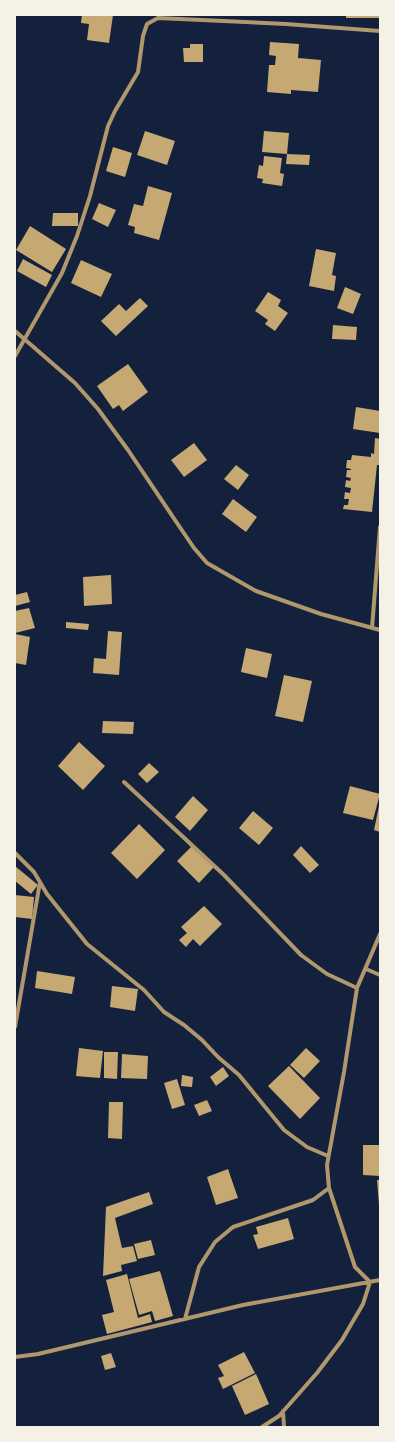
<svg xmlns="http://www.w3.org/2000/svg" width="395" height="1442" viewBox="0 0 395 1442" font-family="Signika,sans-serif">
  <rect width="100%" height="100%" fill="#14213d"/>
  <path fill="#c6a872" d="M82,15H113L109,43L87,40L89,24L81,23Z
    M346,15H380V18H346Z
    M270,42L299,44L298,58L321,60L318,92L291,90V94L267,92L269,65H275L276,56L269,55Z
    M190,44H203V62H184L183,48H190Z
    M145,131L175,141L167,165L137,155Z
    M264,131L289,133L287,154L262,152Z
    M113,147L132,153L125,177L106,171Z
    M287,154L310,155L309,165L286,164Z
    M264,156L282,158L280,173L284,174L282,186L262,183L263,179L257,178L259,165L263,166Z
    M148,186L172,193L159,240L134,233L135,227L128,225L134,204L143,206Z
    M99,203L116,210L108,227L92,219Z
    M53,213H78V226H52Z
    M30,226L66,249L52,272L16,250Z
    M316,249L336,253L332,275L336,276L334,291L309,286Z
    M23,259L52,275L46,287L17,271Z
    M81,260L112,274L101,297L71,283Z
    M345,287L361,294L353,314L337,308Z
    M268,292L281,300L278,306L288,313L275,331L265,324L268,320L255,311Z
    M140,298L148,306L116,336L101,321L119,304L126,311Z
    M333,325L357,327L356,340L332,339Z
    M128,364L148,392L123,411L119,405L113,409L97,386Z
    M356,407L380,411V433L353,429Z
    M375,438L380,439V465H377L372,512L343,509L344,505H348L349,499H344L345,492L350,493L351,488L345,487L346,480L350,481L351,478L346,477L347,470H351V469L346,468L347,460H351L352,455L371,457V453L374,454Z
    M194,443L207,460L184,477L171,460Z
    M236,465L249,475L238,490L224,479Z
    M233,499L257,517L246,532L222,514Z
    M111,575L112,604L84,606L83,577Z
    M27,592L30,602L15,606V595Z
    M29,608L35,628L15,633V611Z
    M66,622L89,624L88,630L66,628Z
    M108,631L122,632L119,675L93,673L94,658L106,659Z
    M15,634L30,637L26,665L15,663Z
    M246,648L272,654L267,678L241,672Z
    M284,675L312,681L303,722L275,716Z
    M103,721L134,722L133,734L102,733Z
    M79,742L105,766L83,790L58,766Z
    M149,763L159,772L147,783L138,774Z
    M350,786L380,794L373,820L343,813Z
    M193,796L208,810L190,831L175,817Z
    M379,806H380V832L374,830Z
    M253,811L273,828L259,845L239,828Z
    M139,824L165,850L137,879L111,853Z
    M192,846L214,867L199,883L177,861Z
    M301,846L319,865L310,873L293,855Z
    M15,866L38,885L31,894L15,881Z
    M15,895L34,897L32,919L15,917Z
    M204,906L222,924L200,946L193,939L186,947L179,940L187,933L181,927Z
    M37,971L75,977L72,994L35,988Z
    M112,986L138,989L135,1011L110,1007Z
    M79,1048L103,1051L100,1078L76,1076Z
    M306,1048L320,1061L304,1078L290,1065Z
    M104,1052H118L117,1079L104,1078Z
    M122,1054L148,1056L147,1079L121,1078Z
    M289,1066L320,1098L300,1119L268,1086Z
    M223,1067L229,1076L216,1086L210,1077Z
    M182,1075L193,1077L192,1087L181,1086Z
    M177,1079L185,1105L172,1109L164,1083Z
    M207,1100L212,1111L199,1116L194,1105Z
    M109,1102H123L122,1139L108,1138Z
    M363,1145H380V1176L363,1175Z
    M228,1169L238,1198L216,1205L207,1177Z
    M377,1180H380V1205H379Z
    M149,1192L153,1204L115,1218L122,1248L133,1246L137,1261L121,1265L122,1271L103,1276L106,1207Z
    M288,1218L294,1239L258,1249L253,1235L258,1234L256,1227Z
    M151,1240L155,1255L138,1259L134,1244Z
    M160,1271L173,1316L155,1321L152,1311L139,1315L129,1279Z
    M127,1274L138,1318L150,1314L152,1322L107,1334L102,1315L114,1312L106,1280Z
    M244,1352L255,1373L223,1389L218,1378L224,1376L218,1365Z
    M111,1353L116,1367L105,1370L101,1356Z
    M256,1374L269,1404L245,1415L232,1386Z"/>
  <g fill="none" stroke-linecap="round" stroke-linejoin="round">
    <path stroke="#b1986c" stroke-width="4" d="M15,331L75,383L98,409L128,450L177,523L194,548L207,563L256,591L321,614L380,630
      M15,356L62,273L77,236L90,196L108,126L115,111L138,72L143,36L147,24L158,18L286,24L380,31
      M372,628L380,527
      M124,782L224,875L301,955L327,974L357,988
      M15,853L34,872L47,894L87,944L144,990L164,1012L184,1025L202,1040L218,1057L239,1075L284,1130L307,1147L328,1156
      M366,969L380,975
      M15,1027L40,882
      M185,1319L199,1267L215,1242L233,1227L313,1200L329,1188
      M15,1357L38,1354L243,1305L380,1280
      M283,1411L284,1427
      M262,1427L279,1416L317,1373L342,1340L363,1304L370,1282L355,1267L329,1188L327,1165L344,1072L357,988L380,934"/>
  </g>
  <rect width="395" height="1442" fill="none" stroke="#f6f1e7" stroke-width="32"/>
</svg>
